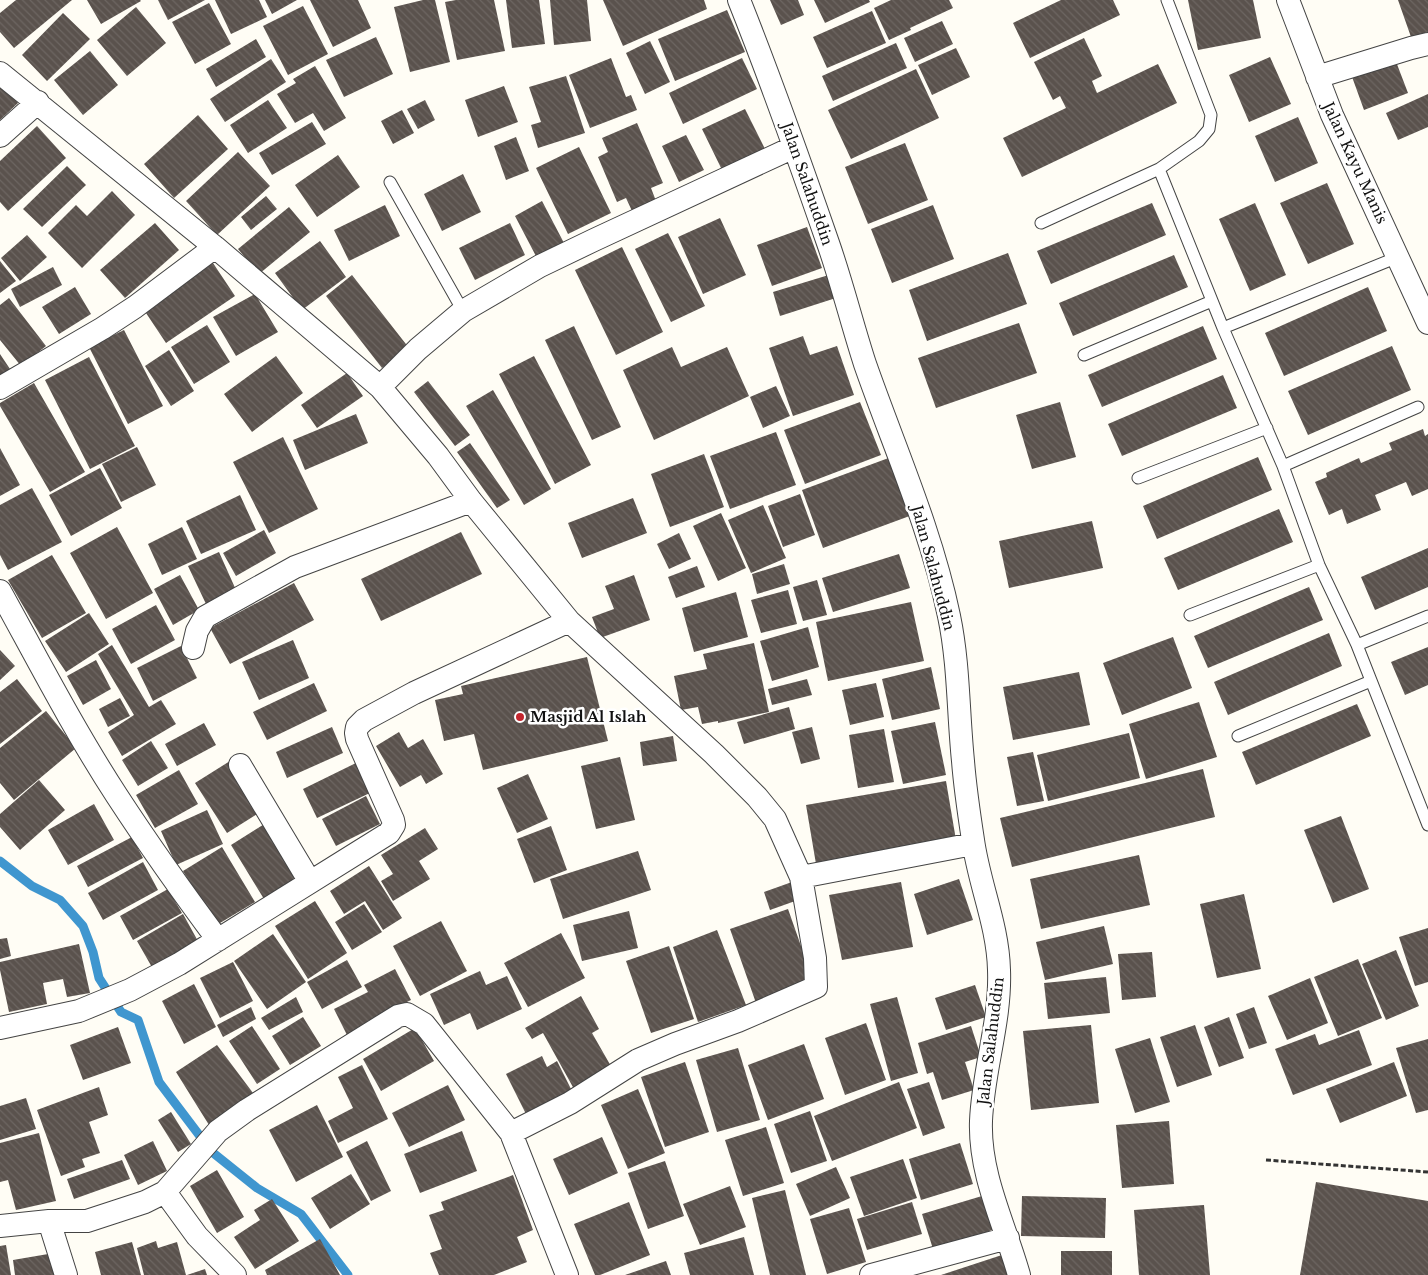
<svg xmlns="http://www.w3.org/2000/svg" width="1428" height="1275" viewBox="0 0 1428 1275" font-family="'Libre Baskerville',serif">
  <defs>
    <pattern id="building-back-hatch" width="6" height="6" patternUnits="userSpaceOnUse" patternTransform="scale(1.25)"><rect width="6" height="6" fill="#5a524d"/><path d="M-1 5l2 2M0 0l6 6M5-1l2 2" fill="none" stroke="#6d6662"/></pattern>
  </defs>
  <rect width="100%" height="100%" fill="#fffdf5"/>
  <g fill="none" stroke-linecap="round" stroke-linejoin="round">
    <path stroke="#3f96cf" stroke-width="9" d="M0,861L32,886L60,900L83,926L93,952L99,978L121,1012L138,1020L159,1082L212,1152L257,1188L301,1214L348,1275"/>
  </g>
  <path fill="url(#building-back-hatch)" d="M16,0H72L14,48L0,32V13Z
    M87,0H140L141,1L101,24Z
    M158,0H205L168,20Z
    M215,0H259L267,17L231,34Z
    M265,0H297L272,14Z
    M310,0H358L371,28L333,47Z
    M423,0H435L450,62L410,72L394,7Z
    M456,0H494L505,51L457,60L445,2Z
    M506,0H539L545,44L512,48Z
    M550,0H587L591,41L554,45Z
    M603,0H704L707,9L623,46Z
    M770,0H798L804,15L781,25Z
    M814,0H869L870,2L825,23Z
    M891,0H949L953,8L910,28L911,30L889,40L874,8Z
    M1061,0H1113L1120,15L1030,58L1013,23Z
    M1188,0H1253L1261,38L1198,50Z
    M1398,0H1428V32L1411,37Z
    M209,3L231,44L195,64L172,22Z
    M303,6L328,54L288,75L263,26Z
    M136,7L166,43L127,76L97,40Z
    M727,10L745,52L675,81L658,39Z
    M872,11L886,43L827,68L813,37Z
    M63,13L90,39L47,81L22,55Z
    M942,21L953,44L915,62L904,38Z
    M376,37L393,74L344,97L326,60Z
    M1084,38L1102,76L1092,81L1097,93L1158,64L1177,103L1022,177L1003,138L1066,108L1060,96L1053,100L1034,62Z
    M256,39L266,57L216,87L206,69Z
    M650,41L670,82L645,94L626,53Z
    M896,43L907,68L833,101L822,76Z
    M956,48L970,77L932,95L918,65Z
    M90,51L118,85L83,115L54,80Z
    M1270,57L1291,104L1249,122L1229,75Z
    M611,58L626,97L631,95L637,110L590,128L569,75Z
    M742,58L757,89L683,124L669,93Z
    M271,59L286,82L225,122L210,99Z
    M1395,59L1408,93L1364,110L1351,74Z
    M315,66L346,118L324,131L313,113L295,123L277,94L296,83L293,79Z
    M916,69L939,118L851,159L828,110Z
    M566,76L585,133L538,148L531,125L541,122L529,87Z
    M0,84L18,103L0,120Z
    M504,86L518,122L478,137L465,100Z
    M1428,94V127L1398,140L1386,113Z
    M268,100L287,128L248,153L230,125Z
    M425,100L435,120L418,129L407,109Z
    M745,109L766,151L723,172L702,129Z
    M402,110L414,133L393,144L381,121Z
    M198,115L228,149L174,198L144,164Z
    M1298,117L1318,163L1275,182L1255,136Z
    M312,122L326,144L272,175L259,153Z
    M637,123L663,183L651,188L656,201L632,211L626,198L617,202L598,157L608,152L602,138Z
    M37,126L66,158L8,211L0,202V161Z
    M686,135L704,170L679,182L662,146Z
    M516,137L529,171L506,180L494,146Z
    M905,143L928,200L868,224L845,167Z
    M579,147L611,213L568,234L536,168Z
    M238,152L270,186L217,235L186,201Z
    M338,155L360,187L317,217L295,185Z
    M67,166L86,185L42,227L23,209Z
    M463,174L481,212L442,231L424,194Z
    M1327,183L1354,244L1308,264L1280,203Z
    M112,191L135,215L82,268L48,233L76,205L87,216Z
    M266,196L277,209L251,230L241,217Z
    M542,201L564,243L537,258L515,216Z
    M1152,203L1166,235L1051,284L1037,251Z
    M1255,203L1286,275L1250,291L1219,219Z
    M385,205L400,236L349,261L334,230Z
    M933,205L954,259L892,283L871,229Z
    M289,207L310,232L259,274L238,249Z
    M720,218L746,275L703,294L678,237Z
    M155,223L179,250L125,298L100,270Z
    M510,223L525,255L475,280L459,248Z
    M807,227L822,268L772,286L757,245Z
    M668,233L705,306L671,322L635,249Z
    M27,235L47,257L20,281L1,258Z
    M320,241L346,277L302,310L275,273Z
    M622,247L663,332L616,355L575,270Z
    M1008,253L1027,304L927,341L909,290Z
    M1174,255L1188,287L1073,336L1059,303Z
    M211,260L235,296L166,343L142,307Z
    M0,261L16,281L0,293Z
    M53,267L62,285L20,307L11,289Z
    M832,274L839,297L780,316L773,292Z
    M352,275L409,348L382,368L326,296Z
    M75,287L91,314L59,334L42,307Z
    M1368,287L1387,331L1284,376L1265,333Z
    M255,294L278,332L236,356L213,317Z
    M9,298L46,346L21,366L0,340V305Z
    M1019,323L1037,373L936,408L918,358Z
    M207,325L230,362L194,384L171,347Z
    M574,326L621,427L592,440L545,340Z
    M1203,326L1217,359L1102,407L1088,375Z
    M124,330L163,406L128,424L89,347Z
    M803,336L810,355L837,346L854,395L793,416L769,348Z
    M1392,346L1411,390L1308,435L1288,391Z
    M672,347L681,367L727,347L749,396L654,440L623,370Z
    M169,350L194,391L171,406L145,366Z
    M0,354L10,369L0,376Z
    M276,356L303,393L252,432L224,394Z
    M534,356L591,465L555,484L499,374Z
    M89,357L135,446L90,469L45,380Z
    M347,373L363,396L317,428L301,405Z
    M1223,375L1237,408L1122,456L1108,424Z
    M428,381L470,435L455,446L414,392Z
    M34,383L85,472L50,492L0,406V403Z
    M776,386L790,416L763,428L750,397Z
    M493,390L551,489L524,505L466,406Z
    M860,402L881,455L805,484L784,430Z
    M1060,402L1076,457L1032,469L1016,415Z
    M356,414L368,443L305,470L293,440Z
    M1423,429L1425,436L1428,434V489L1412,496L1406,482L1375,495L1381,510L1347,524L1342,509L1329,515L1315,482L1327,477L1326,473L1359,458L1361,463L1392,450L1389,443Z
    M776,432L796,485L730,509L710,456Z
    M283,437L318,509L269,533L233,462Z
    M470,443L510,500L497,508L457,452Z
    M137,447L156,485L121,502L102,464Z
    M0,448L20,485L0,496Z
    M704,454L724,507L670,527L651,474Z
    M894,456L915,514L823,548L802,490Z
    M1258,457L1272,490L1157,539L1143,506Z
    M100,468L122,508L71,536L49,495Z
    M32,488L62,542L8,570L0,555V505Z
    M800,494L815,535L783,547L768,506Z
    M240,495L256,530L201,554L186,521Z
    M633,498L647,533L582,558L568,523Z
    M763,505L786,558L751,573L728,520Z
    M1279,509L1293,542L1178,590L1164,558Z
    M721,513L746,568L718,581L693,526Z
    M1092,521L1103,568L1009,588L999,541Z
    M117,527L153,593L106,619L70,553Z
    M182,527L197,559L162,575L148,544Z
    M264,530L276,553L236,576L223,553Z
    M461,532L482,574L381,621L361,579Z
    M679,533L691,559L669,569L657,544Z
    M1428,548V587L1375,610L1361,577Z
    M219,552L236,590L206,604L188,566Z
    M899,554L910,588L833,612L822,578Z
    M52,555L86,613L42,638L8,580Z
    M784,564L790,584L757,594L752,574Z
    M697,566L705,587L676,598L668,577Z
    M180,575L199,610L173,625L154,589Z
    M634,575L650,620L600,638L592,617L614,609L605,586Z
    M817,580L827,615L803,621L793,587Z
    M294,583L314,620L230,664L210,628Z
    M1309,587L1323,620L1208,668L1194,636Z
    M788,590L797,624L761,633L751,600Z
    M736,592L748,637L694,652L682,608Z
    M911,602L924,661L828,681L816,622Z
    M156,605L175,640L131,664L112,629Z
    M89,613L109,644L66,672L45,641Z
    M808,627L819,667L772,681L760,641Z
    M1329,633L1342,666L1228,715L1214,682Z
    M1173,637L1192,688L1122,715L1103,663Z
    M293,640L309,678L259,700L242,662Z
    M754,643L769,712L718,723V721L702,724L698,707L681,710L674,676L707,669L703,654Z
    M112,645L149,707L161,700L176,724L122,756L108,732L134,715L98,654Z
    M181,646L197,678L153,701L137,668Z
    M1428,647V685L1405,695L1391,662Z
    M0,650L15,666L0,680Z
    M587,657L608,741L483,770L474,734L444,741L435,700L463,694L461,686Z
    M96,660L111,689L83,705L67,676Z
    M931,667L940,709L892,720L882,679Z
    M1079,672L1090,725L1013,740L1003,687Z
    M17,679L42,711L0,744V692Z
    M807,679L812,695L772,705L768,689Z
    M314,683L327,711L267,740L253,712Z
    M876,683L884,717L850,725L842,690Z
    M120,698L130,716L108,727L99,709Z
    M1199,702L1217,757L1146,779L1129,724Z
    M1357,704L1371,736L1256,785L1242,752Z
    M789,707L795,729L744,744L737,722Z
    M46,711L76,748L14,800L0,783V748Z
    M935,722L946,775L903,784L891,731Z
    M204,723L216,745L177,766L165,744Z
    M332,727L343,753L287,778L276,752Z
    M812,727L820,759L801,764L792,732Z
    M884,729L894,782L858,788L849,735Z
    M399,732L408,748L423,739L443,774L426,784L421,775L400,787L376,746Z
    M1129,733L1140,778L1048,801L1037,755Z
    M673,736L677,761L643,766L640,742Z
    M151,741L168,768L138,786L122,760Z
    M1033,752L1044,801L1017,806L1007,757Z
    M620,757L635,820L596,829L581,766Z
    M230,761L262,811L227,833L195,783Z
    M358,762L372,792L317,818L303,789Z
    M1203,769L1215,817L1012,867L1000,818Z
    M179,770L198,804L155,828L136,795Z
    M528,774L548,819L517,833L497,788Z
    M39,780L65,810L20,850L0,827V814Z
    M946,781L956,840L816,864L806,805Z
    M366,796L380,824L336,846L322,819Z
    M94,804L114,840L68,865L48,830Z
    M207,810L223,844L176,865L161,831Z
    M1341,816L1369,889L1333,903L1304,830Z
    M266,823L299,878L264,899L231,845Z
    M551,826L567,870L534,883L517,839Z
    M425,828L438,849L419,861L430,879L393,901L381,881L393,874L381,855Z
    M132,837L143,858L88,887L77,866Z
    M222,847L255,902L215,926L183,871Z
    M638,851L651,890L563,919L550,879Z
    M1139,855L1150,905L1041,929L1030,879Z
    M143,862L158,890L103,920L88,893Z
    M369,866L402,918L383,930L365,901L344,914L330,891Z
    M959,879L973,920L927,935L914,894Z
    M792,882L798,900L770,910L764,892Z
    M901,882L913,947L842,960L829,895Z
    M168,889L182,913L133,940L120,916Z
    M1244,894L1261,969L1217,978L1200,904Z
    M315,901L347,953L308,979L275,926Z
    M364,904L382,932L352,950L335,922Z
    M788,909L814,983L756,1003L730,929Z
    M629,911L638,948L582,961L573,925Z
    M183,914L199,943L153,969L137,941Z
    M441,921L467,971L420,996L393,946Z
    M1104,926L1113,964L1045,980L1036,942Z
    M1428,928V982L1415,986L1399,937Z
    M717,930L746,1005L698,1022L673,947Z
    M561,933L585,978L528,1007L504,963Z
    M273,934L306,982L267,1009L234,961Z
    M7,938L11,956L0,959V939Z
    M79,944L90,993L67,997L63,979L43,983L47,1004L9,1012L0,970V962Z
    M669,946L694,1019L651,1033L626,961Z
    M1396,950L1419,1006L1386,1020L1362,964Z
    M1152,952L1156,997L1122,1000L1118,954Z
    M1358,959L1382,1018L1338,1036L1314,977Z
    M347,960L362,987L322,1009L307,982Z
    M233,962L253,1001L220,1018L200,978Z
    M395,969L411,1000L368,1021L370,1026L348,1037L334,1009L368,992L364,985Z
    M480,971L486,985L507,976L522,1009L477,1030L470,1013L444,1025L430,994Z
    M1106,977L1110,1013L1048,1019L1044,983Z
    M1310,978L1328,1023L1287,1040L1268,996Z
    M194,984L216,1027L184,1044L162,1001Z
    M975,985L986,1017L946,1030L935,998Z
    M581,996L599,1029L592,1033L612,1068L574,1089L543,1033L532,1039L525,1028Z
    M296,997L303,1012L269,1030L261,1018Z
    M897,997L918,1073L891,1081L870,1004Z
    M251,1007L256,1019L223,1037L217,1025Z
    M1254,1007L1267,1043L1249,1049L1236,1014Z
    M303,1017L321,1046L290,1065L272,1036Z
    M1229,1017L1244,1058L1219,1067L1204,1027Z
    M866,1023L886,1080L845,1095L825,1038Z
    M1091,1025L1099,1103L1031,1110L1023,1031Z
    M1195,1025L1212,1075L1177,1087L1160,1037Z
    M252,1026L280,1069L257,1084L229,1041Z
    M971,1026L981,1057L965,1062L974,1090L942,1100L933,1072L927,1074L918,1043Z
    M118,1027L131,1063L83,1080L70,1045Z
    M415,1028L434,1061L381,1091L363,1059Z
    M1359,1030L1372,1065L1293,1095L1275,1049L1315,1034L1319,1045Z
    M1150,1038L1170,1102L1135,1113L1115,1049Z
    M1428,1039V1110L1416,1113L1396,1048Z
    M804,1044L824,1099L768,1120L748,1065Z
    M217,1045L256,1097L209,1125L176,1072Z
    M738,1048L760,1120L717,1132L696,1060Z
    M542,1056L547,1067L557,1061L572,1091L526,1114L506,1074Z
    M685,1062L709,1132L665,1147L641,1077Z
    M1394,1062L1407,1096L1340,1123L1326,1089Z
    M362,1065L388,1119L338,1143L328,1121L353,1108L338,1077Z
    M899,1082L917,1128L832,1161L814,1116Z
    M929,1082L945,1128L923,1136L907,1089Z
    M448,1085L465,1120L409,1147L392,1113Z
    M99,1087L108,1115L89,1122L100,1153L82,1159L85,1167L61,1176L37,1110Z
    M638,1089L665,1153L628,1169L601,1105Z
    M26,1098L36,1129L0,1140V1106Z
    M317,1105L343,1157L296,1182L269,1130Z
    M810,1111L827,1161L791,1173L774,1124Z
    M171,1112L191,1144L178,1152L158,1120Z
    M1169,1121L1174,1184L1122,1188L1116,1125Z
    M766,1127L784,1183L743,1196L725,1140Z
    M462,1131L477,1171L420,1193L404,1154Z
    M39,1133L56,1201L16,1210L8,1180L0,1182V1143Z
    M602,1137L618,1173L569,1195L553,1159Z
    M153,1141L167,1171L138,1185L124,1155Z
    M367,1141L391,1191L371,1201L346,1152Z
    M960,1143L973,1184L921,1200L909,1159Z
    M903,1159L917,1198L864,1216L850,1177Z
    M122,1160L130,1179L74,1199L67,1179Z
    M665,1161L684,1216L648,1229L628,1173Z
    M836,1167L850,1198L810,1216L796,1184Z
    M217,1170L244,1217L217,1233L190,1186Z
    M351,1174L370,1204L330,1229L311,1198Z
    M513,1175L533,1230L517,1237L527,1262L494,1275H439L430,1253L442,1249L429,1215L444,1210L441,1202Z
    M1316,1182L1428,1201V1275H1300Z
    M730,1186L746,1227L700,1245L683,1204Z
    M785,1190L806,1275H770L752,1198Z
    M982,1196L993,1230L933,1249L922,1214Z
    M1022,1196L1106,1198L1105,1238L1021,1236Z
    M272,1199L299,1241L255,1269L234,1237L260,1220L254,1210Z
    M629,1202L650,1255L600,1275H595L574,1224Z
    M912,1202L922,1234L867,1250L857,1219Z
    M1204,1205L1210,1275H1139L1134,1210Z
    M849,1208L866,1262L827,1274L810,1219Z
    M744,1237L754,1275H690L684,1253Z
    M320,1239L340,1275H267L265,1270Z
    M156,1241L158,1248L177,1242L186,1275H144L137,1248Z
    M132,1242L141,1275H101L95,1252Z
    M6,1245L11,1275H0V1246Z
    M1061,1251H1112V1275H1061Z
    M54,1253L58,1275H15L13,1260Z
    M1005,1254L1012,1275H941Z
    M666,1261L671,1275H625Z
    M205,1269L207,1275H187Z"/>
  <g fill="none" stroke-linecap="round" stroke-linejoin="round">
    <defs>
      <path id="service" d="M1159,169L1223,328L1283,466L1319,565L1357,645L1428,825
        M390,182L463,311
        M1041,223L1159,169L1199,141L1209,129L1211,115L1167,0
        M1223,328L1398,257
        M1084,355L1212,301
        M1283,466L1418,407
        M1138,478L1267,428
        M1190,615L1319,565
        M1357,645L1428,616
        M1238,736L1371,681"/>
      <path id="minor" d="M739,0C771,80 800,162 828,243C842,283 852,324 865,364C894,447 931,529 949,616C959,664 958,712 963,761C965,787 969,814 973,840C979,884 998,925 999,970C1001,1021 983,1070 981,1121C979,1175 1005,1225 1019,1275
        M1288,0L1332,115L1428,323
        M0,73L215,247L380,387L438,456L471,501L569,621L714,754L757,797L775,819L801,877L973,844
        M1317,77L1411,48L1428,44
        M0,136L38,102
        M380,387L418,349L463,311L540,266L594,240L794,147
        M0,388L103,328L135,307L215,247
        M0,591C38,660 74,730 117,796C149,845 183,893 218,940
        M193,648L197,631L205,617L295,567L471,501
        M240,765L310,882
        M0,1028L79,1011L130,990L179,964L389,833L394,825L393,820L357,739L356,733L357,727L364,720L414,693L569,621
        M511,1133L567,1275
        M165,1192L197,1236L235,1275
        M49,1221L66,1275
        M0,1226L49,1221H87L145,1202L165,1192L218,1131L247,1110L398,1016L407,1014L424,1024L511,1133L570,1103L638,1060L675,1044L738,1021L816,987L815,958L801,877
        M871,1275L1008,1238"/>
    </defs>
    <use href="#service" stroke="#444" stroke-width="13"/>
    <use href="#minor" stroke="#444" stroke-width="24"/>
    <path stroke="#333" stroke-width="3" stroke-dasharray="5 2.5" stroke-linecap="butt" d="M1266,1160L1428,1172"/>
    <use href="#service" stroke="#fff" stroke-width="11"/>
    <use href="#minor" stroke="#fff" stroke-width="22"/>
  </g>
  <circle fill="#c4262e" stroke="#fff" stroke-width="2" cx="520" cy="717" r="5"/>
  <g text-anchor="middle" stroke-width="5" stroke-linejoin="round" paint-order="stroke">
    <g font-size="15" fill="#111" stroke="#fff">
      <text transform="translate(1355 163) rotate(65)" y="5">Jalan Kayu Manis</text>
      <text transform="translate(807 184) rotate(71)" y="5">Jalan Salahuddin</text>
      <text transform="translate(933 568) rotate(75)" y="5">Jalan Salahuddin</text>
      <text transform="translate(991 1041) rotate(-83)" y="5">Jalan Salahuddin</text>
    </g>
    <g font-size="15" font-weight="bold" fill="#111" stroke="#fff" text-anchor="start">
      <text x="530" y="722">Masjid Al Islah</text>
    </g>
  </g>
</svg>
